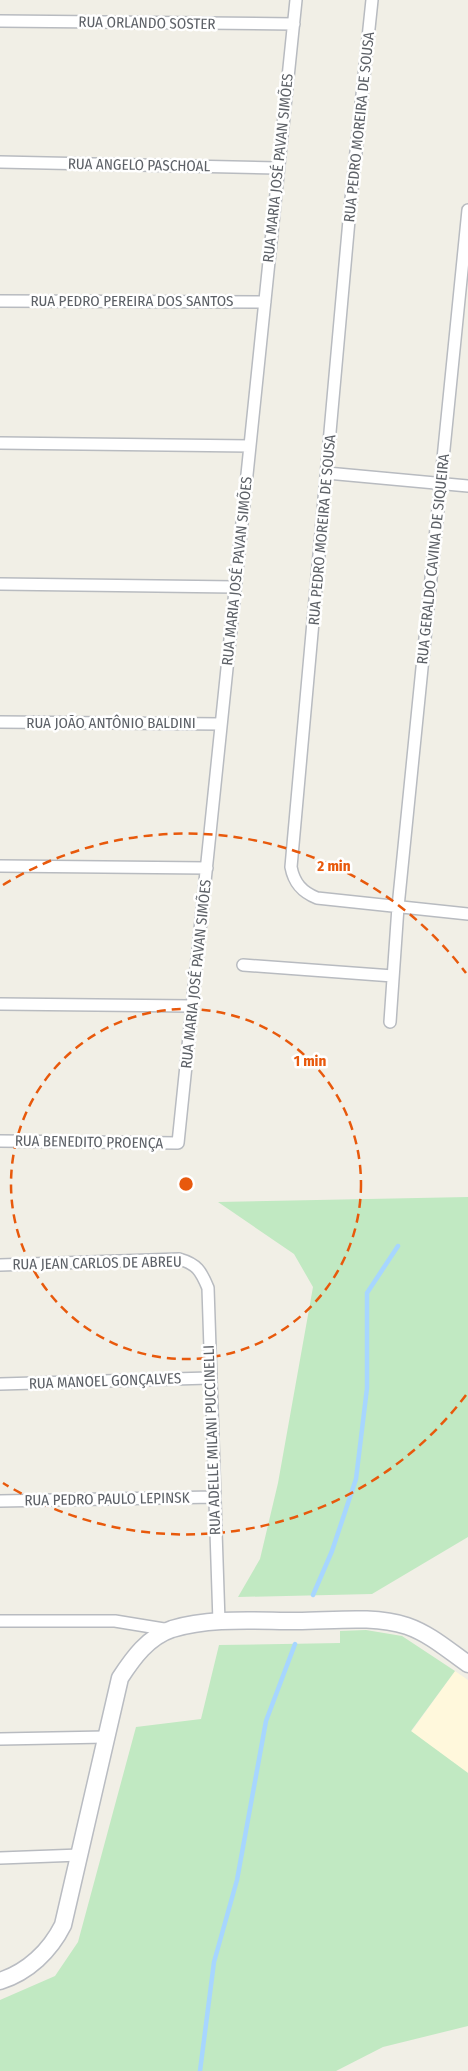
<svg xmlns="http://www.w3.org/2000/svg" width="468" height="2071" viewBox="0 0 468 2071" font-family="'Fira Sans Condensed',sans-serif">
  <rect width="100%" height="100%" fill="#f1efe6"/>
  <path fill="#fff8dc" d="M455,1671L468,1680V1773L411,1732Z"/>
  <path fill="#c1e9c2" d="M468,1197V1537L372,1594L238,1597L260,1559L278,1483L313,1287L294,1254L218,1202Z
    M366,1630L402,1636L455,1671L411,1731L468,1773V2026L383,2047L336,2071H0V2000L55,1976L78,1942L136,1727L201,1719L219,1645L340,1643V1631Z"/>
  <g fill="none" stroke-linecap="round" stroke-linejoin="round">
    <path stroke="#a7d6ff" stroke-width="4.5" d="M313,1595L332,1551L356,1479L367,1388V1293L398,1246
      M200,2071L214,1962L237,1880L266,1721L295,1644"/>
    <defs>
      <path id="minor" d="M372,0L350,209L291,867C294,883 302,892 317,898L468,914
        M0,21L294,24
        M0,162L277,168
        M0,301L265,302
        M0,443L250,446
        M327,473L468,486
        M0,584L235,587
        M0,722L221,724
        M0,866L207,868
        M243,965L393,976
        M0,1004L192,1006
        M390,1022L398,907L468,210
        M0,1141L178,1143L296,0
        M0,1265L179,1259C197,1264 201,1271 208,1288L219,1622
        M0,1384L209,1378
        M0,1501L214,1497
        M0,1621H115L170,1630
        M0,1739L106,1737
        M0,1858L80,1855"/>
      <path id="secondary" d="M0,1981C28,1972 50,1951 63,1925L120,1678C133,1658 148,1637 172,1629C211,1617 256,1621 297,1621C332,1621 373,1615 407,1626C430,1634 448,1650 468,1664"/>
    </defs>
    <use href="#minor" stroke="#b8bbc0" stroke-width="14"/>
    <use href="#secondary" stroke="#b9bcc2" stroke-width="19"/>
    <use href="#minor" stroke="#fff" stroke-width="11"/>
    <use href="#secondary" stroke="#fff" stroke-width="16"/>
  </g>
  <g fill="none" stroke="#e8590c" stroke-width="2.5" stroke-dasharray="9 6">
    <circle cx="186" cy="1184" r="175"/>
    <path d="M466 1395A351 351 0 0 1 3 1483M3 885A351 351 0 0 1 466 973"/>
  </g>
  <g text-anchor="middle" stroke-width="5" stroke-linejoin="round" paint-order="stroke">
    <g font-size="15" fill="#5d6167" stroke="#fff">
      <text transform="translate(147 23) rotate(1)" y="5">RUA ORLANDO SOSTER</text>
      <text transform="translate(359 127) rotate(-84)" y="5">RUA PEDRO MOREIRA DE SOUSA</text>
      <text transform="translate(139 165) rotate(1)" y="5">RUA ANGELO PASCHOAL</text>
      <text transform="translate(278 168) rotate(-84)" y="5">RUA MARIA JOSÉ PAVAN SIMÕES</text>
      <text x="132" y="306">RUA PEDRO PEREIRA DOS SANTOS</text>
      <text transform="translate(322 530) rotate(-85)" y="5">RUA PEDRO MOREIRA DE SOUSA</text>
      <text transform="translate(433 559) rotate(-84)" y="5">RUA GERALDO CAVINA DE SIQUEIRA</text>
      <text transform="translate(237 571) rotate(-84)" y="5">RUA MARIA JOSÉ PAVAN SIMÕES</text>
      <text x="111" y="728">RUA JOÃO ANTÔNIO BALDINI</text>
      <text transform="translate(196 974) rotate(-84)" y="5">RUA MARIA JOSÉ PAVAN SIMÕES</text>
      <text transform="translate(89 1142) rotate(1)" y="5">RUA BENEDITO PROENÇA</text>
      <text transform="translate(97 1263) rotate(-1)" y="5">RUA JEAN CARLOS DE ABREU</text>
      <text transform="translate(105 1381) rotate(-2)" y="5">RUA MANOEL GONÇALVES</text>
      <text transform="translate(212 1440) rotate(-92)" y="5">RUA ADELLE MILANI PUCCINELLI</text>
      <text transform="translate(107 1499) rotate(-1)" y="5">RUA PEDRO PAULO LEPINSK</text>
    </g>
  </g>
  <circle cx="186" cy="1184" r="8" fill="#e8590c" stroke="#fff" stroke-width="2.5"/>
  <g font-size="15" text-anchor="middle" font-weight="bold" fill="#e8590c" stroke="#fff" stroke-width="5" stroke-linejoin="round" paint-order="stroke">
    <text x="334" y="871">2 min</text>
    <text x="310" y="1066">1 min</text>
  </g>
</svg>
